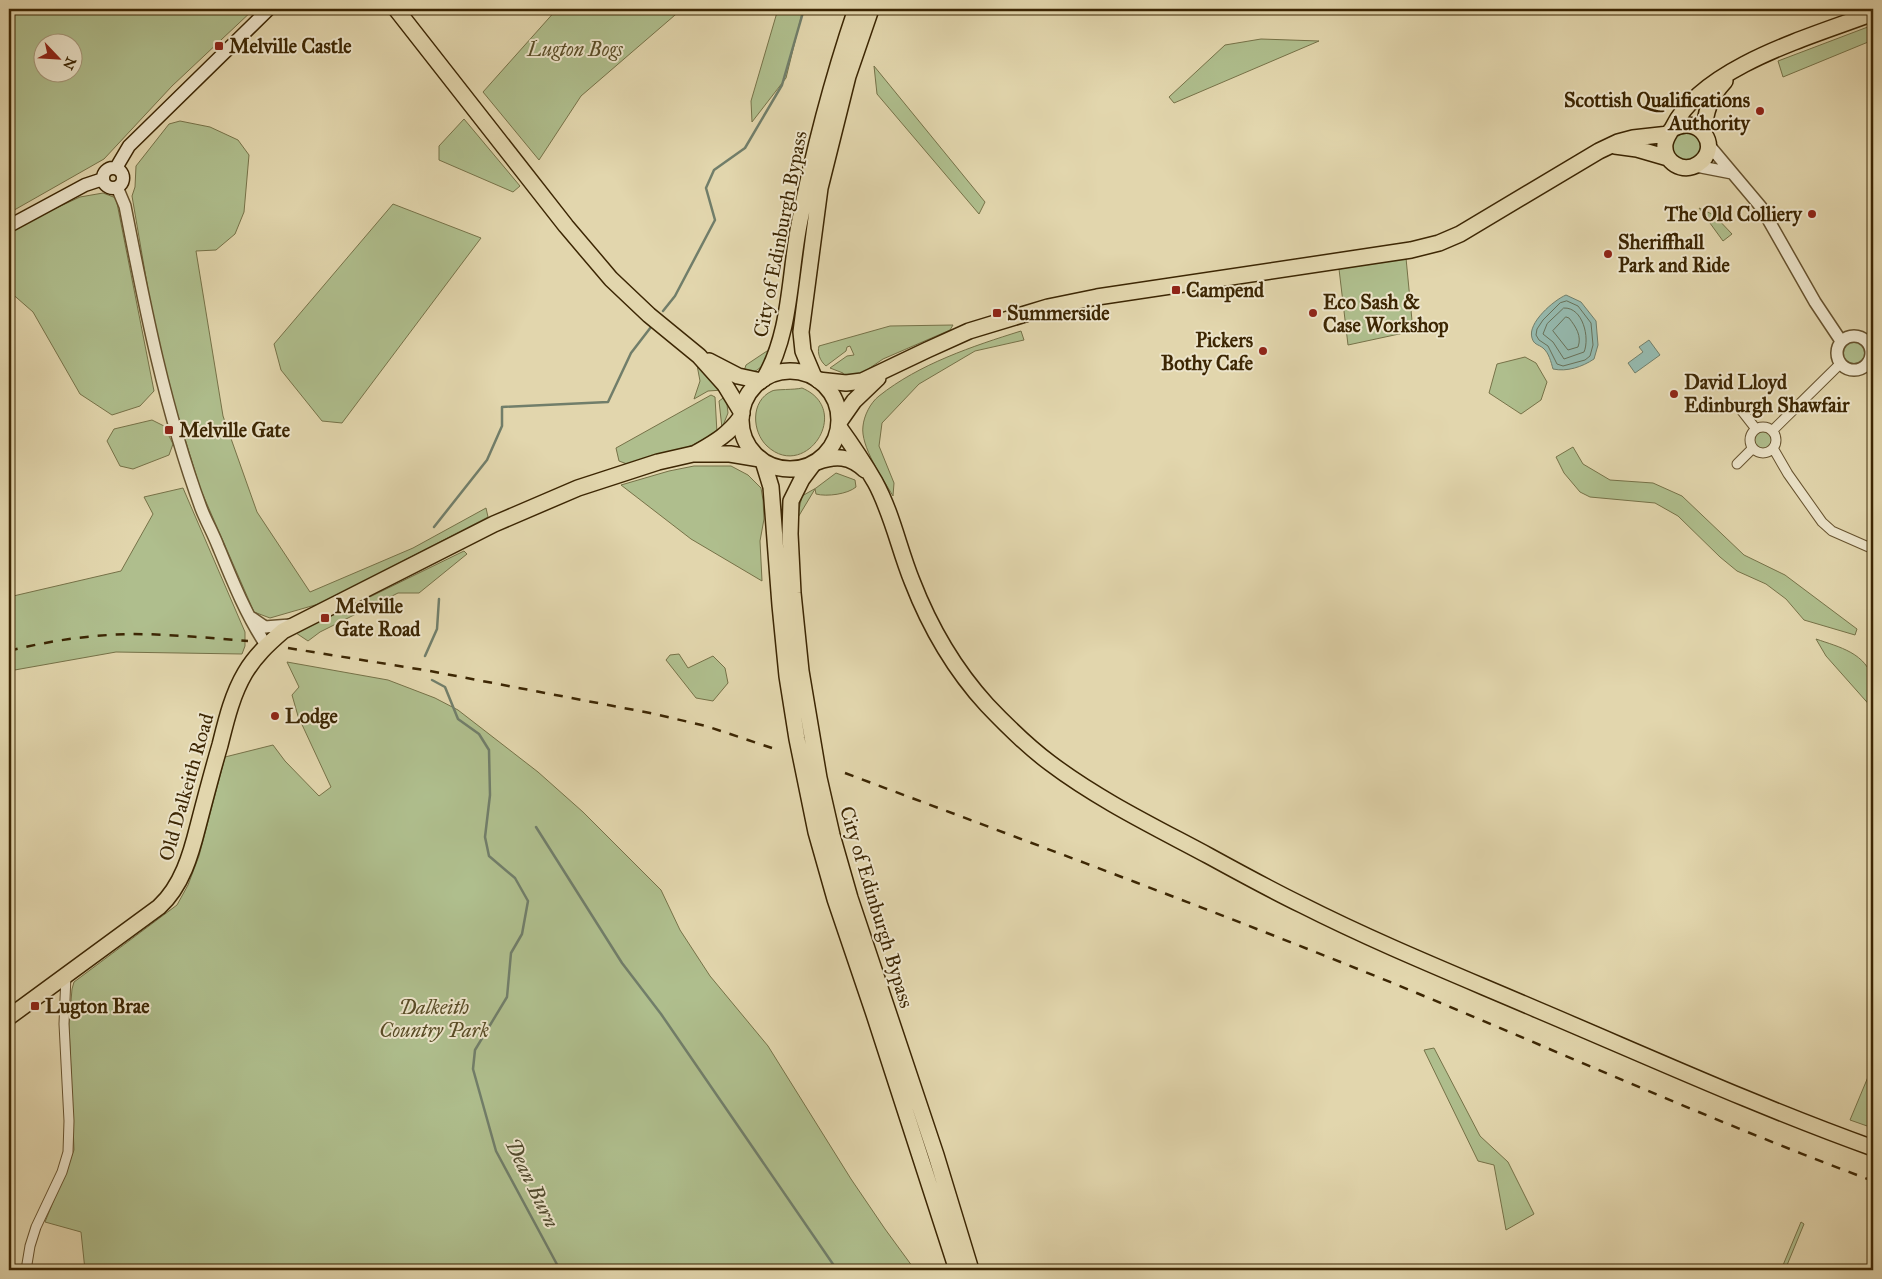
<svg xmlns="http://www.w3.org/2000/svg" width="1882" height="1279" viewBox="0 0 1882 1279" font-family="'IM FELL Great Primer',serif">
  <rect width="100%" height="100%" fill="#e2d6ad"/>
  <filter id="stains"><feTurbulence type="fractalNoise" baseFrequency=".004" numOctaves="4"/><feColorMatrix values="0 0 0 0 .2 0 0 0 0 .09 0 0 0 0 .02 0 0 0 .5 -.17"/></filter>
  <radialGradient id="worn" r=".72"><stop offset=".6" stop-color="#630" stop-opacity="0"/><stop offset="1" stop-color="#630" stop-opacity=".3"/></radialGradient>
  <path fill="#afbe8d" stroke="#767248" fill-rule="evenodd" d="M9,9H254L172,86L104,159L9,213ZM42,42H72V72H42Z
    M557,9H682L581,96L539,160L483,92Z
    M778,9H803L786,78L752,122L751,101Z
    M1873,25V40L1783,77L1778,61Z
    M1261,39L1319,41L1174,103L1169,97L1225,45Z
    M874,66L985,202L979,214L877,94Z
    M464,119L520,186L513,192L439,160V146Z
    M180,121L210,127L238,140L249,155L244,212L235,234L216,250L196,251L223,416L257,512L310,592L413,548L486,508L488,517L322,603L270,618L254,612L200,488L159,354L132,196L135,187L136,166L169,124Z
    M1671 147a15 15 0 1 1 30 0a15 15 0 1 1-30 0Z
    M103,193L116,198L154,391L140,406L112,415L80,394L33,312L9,291V234L41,215L80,197Z
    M393,204L481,238L342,423L322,421L281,370L274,344Z
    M1699,208L1714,215L1732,234L1723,241Z
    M1406,258L1413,331L1348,345L1339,269Z
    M953,325L950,330L883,359L861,374L844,377L843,373L830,368L847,356L854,355L850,346L847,347L846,351L826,366C820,361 817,353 819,346L890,326Z
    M1021,331L1024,340L975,351L919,384L882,423L879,446L894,483L893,496C883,479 860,446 863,426C864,416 870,403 879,396C919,364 973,346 1021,331Z
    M1841 353a13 13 0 1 1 26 0a13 13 0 1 1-26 0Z
    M767,351L772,353C764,364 758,374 743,374L746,365Z
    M1525,357L1536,363L1547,382L1541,400L1521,414L1489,393L1497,364Z
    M697,365L719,383L723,390L708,391L694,399L700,381Z
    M802,388C854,410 805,482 767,446C752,432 750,401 772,391C775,389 795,390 802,388Z
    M711,395L715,397L717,433L684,449L627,464L619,461L616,448Z
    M726,396L728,413L722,428L719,401Z
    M152,420L164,426L173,444L169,455L133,469L120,466L107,441L114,429Z
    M1754 440a9 9 0 1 1 18 0a9 9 0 1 1-18 0Z
    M1573,447L1583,464L1610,480L1653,483L1682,496L1744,555L1785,575L1857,629L1855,635L1804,620L1786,599L1766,584L1737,571L1720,557L1678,516L1655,503L1590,497L1580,492L1564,473L1556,457Z
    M694,466H731L748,475L761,488L763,500L764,519L760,541L762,581L691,539L621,485L669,471Z
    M836,473L855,480L856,487C848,494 827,497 816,494L815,489L797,519L802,496L816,488Z
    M183,488L245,632V646L242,654L116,652L9,671V597L121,571L153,514L144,497Z
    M464,551L467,554L419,593H398L320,632L308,641L296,633Z
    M1816,639C1839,647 1867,653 1873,681C1875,690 1873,700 1873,709L1826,656Z
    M679,654L688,668L713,656L725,668L728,683L713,701L696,698L666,660L670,655Z
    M287,662L388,680L435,698L458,710L538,772L583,812L661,890L680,930L710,976L768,1046L851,1179L885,1229L915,1270H85L81,1232L45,1222L74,1150L69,1025L72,989L74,982L177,905L188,885L199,856L225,757L273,745L285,761L319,796L331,787L298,716L292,695L299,687Z
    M1434,1048L1480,1136L1508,1162L1534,1214L1506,1230L1494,1165L1478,1161L1424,1050Z
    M1868,1077L1873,1078V1122L1870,1127L1850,1120Z
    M1801,1222L1804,1224L1785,1270H1781Z"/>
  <path fill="#95b9ae" stroke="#717e6a" d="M1566,295L1581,302L1596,321L1598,345L1594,359C1582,367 1567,372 1553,369C1551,362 1549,353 1543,348C1538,344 1534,345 1532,338C1527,323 1554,300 1566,295Z
    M1649,340L1660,355L1635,373L1628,363L1643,352L1639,347Z"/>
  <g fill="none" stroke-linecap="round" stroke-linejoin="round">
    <path stroke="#687058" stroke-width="1" d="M1567,301L1578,306L1591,323L1593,345L1590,356L1585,360L1563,366L1557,364L1548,346L1539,340L1536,335L1537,329L1543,320L1560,303Z
      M1564,308C1583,307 1590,338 1584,352L1564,359L1553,342L1543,334L1547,324Z
      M1566,317L1569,318C1576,327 1582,336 1578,347L1568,350L1553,331Z"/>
    <path stroke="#717e6a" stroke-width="2.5" d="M663,311L675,296L715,220L706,188L714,170L745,148L782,85L804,9
      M434,527L487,460L502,426V407L608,402L631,353L651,327
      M425,656L437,629L439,599
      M432,680L445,687L458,719L479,734L489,750L490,795L485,837L489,856L515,878L528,901L522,934L511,953L507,997L475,1050L473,1069L496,1151L560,1270
      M536,827L622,963L661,1014L837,1270"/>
    <defs>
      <path id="minor" d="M1867,342L1873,335
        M1738,406L1756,429
        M1750 440a13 13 0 1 1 26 0a13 13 0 1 1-26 0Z
        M1772,431L1840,364
        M1773,448L1788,474L1822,522L1832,531L1873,549
        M1737,464L1753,448
        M26,1270L30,1246L36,1227L62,1172L68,1152L69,1121L64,1024L66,975"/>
      <path id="tertiary" d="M1708,144L1761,207L1815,302L1841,341
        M1696,166L1732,173
        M117,187L125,206C145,308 165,410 201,508C206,521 213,533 218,546C232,580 246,615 266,645
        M1837 353a17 17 0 1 1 34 0a17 17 0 1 1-34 0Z
        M252,618L265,627L290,625"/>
      <path id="secondary" d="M103 178a10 10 0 1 1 20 0a10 10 0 1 1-20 0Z
        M116,168L129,146L269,9
        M9,226L85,185L103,179"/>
      <path id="primary" d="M396,9L566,226L611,279L649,315L699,356L725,385L742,413
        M1671,130C1699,112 1723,148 1698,164C1683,174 1663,162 1665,144C1666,137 1670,133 1673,127C1703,66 1813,36 1873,13
        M1704,133C1705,112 1710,97 1725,81
        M1615,146L1637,149L1668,158
        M709,361L738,376L761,381
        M818,380L846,383L862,381L927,350L969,331L1048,307L1097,297L1411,250L1439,243L1460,234L1599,151L1618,142L1633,138L1669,134
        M840,421L854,401L878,378
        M839,427C852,445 864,463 875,482C892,513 899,549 912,581C929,625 955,670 987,705C1006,725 1027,746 1050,763C1099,800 1155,827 1209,856C1240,873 1271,890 1302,905C1379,944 1459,976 1538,1010C1649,1057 1759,1107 1873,1148
        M696,453C715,442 728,435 741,417
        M817,462C836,455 850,456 865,470
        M9,1017L159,907C182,886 191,854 198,826C205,799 212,772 220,745C226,721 232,695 245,673C255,656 268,644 283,631L494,524L578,488L658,462L693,454H730L760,459"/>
      <path id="trunk" d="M741 420a49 49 0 1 1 98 0a49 49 0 1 1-98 0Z
        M814,377L803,351L801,332L820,188L848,76L871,9
        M764,379C791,333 789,277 799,225C813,152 832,80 856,9
        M763,461L771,487L780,605L787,676L797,739L816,832L835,899L873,1011L957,1270
        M814,463L802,479L791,501L790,534L793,593L801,671L819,778L832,835L850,898L936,1155L971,1270"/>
    </defs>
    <use href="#minor" stroke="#66522e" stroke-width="11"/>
    <use href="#tertiary" stroke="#66522e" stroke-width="14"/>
    <use href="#secondary" stroke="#3c2603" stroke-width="15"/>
    <use href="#primary" stroke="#3c2603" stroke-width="18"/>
    <use href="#trunk" stroke="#3c2603" stroke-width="18"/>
    <use href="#minor" stroke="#ece4ca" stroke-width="9"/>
    <use href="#tertiary" stroke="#ece4ca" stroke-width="11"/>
    <use href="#secondary" stroke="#ece4ca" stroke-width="12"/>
    <use href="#primary" stroke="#e2d6ad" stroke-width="15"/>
    <use href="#trunk" stroke="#e2d6ad" stroke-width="15"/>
    <path stroke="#3c2603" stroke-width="2.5" stroke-dasharray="9 9" stroke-linecap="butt" d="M288,648L430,671L650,713L706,726L772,748
      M9,651C47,641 90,635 130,634C169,634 209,638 248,641
      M845,773C1029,842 1213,910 1395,984C1555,1050 1712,1121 1873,1181"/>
  </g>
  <g fill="#8f2418" stroke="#ece4ca" stroke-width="2">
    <rect x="214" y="41" width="10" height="10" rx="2.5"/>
    <circle cx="1760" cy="111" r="5"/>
    <circle cx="1812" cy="214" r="5"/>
    <circle cx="1608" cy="254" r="5"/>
    <rect x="1171" y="285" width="10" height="10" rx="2.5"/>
    <rect x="992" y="308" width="10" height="10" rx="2.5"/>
    <circle cx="1313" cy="313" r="5"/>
    <circle cx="1263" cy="351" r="5"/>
    <circle cx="1674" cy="394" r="5"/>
    <rect x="164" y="425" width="10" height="10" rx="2.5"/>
    <rect x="320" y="613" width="10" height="10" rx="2.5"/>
    <circle cx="275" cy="716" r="5"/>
    <rect x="30" y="1001" width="10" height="10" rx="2.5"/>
  </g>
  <g text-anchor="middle" stroke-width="4" stroke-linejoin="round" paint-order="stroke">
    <g font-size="20" font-weight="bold" fill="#3c2603" stroke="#ece4ca" text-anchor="start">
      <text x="229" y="53">Melville Castle</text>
      <text x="1750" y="107" text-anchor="end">Scottish Qualifications<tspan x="1750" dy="23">Authority</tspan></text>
      <text x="1802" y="221" text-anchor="end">The Old Colliery</text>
      <text x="1618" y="249">Sheriffhall<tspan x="1618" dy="23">Park and Ride</tspan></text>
      <text x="1186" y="297">Campend</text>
      <text x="1323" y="309">Eco Sash &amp;<tspan x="1323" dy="23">Case Workshop</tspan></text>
      <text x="1007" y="320">Summerside</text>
      <text x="1253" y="347" text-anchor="end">Pickers<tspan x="1253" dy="23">Bothy Cafe</tspan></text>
      <text x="1684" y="389">David Lloyd<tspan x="1684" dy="23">Edinburgh Shawfair</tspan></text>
      <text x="179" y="437">Melville Gate</text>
      <text x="335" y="613">Melville<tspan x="335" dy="23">Gate Road</tspan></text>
      <text x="285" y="723">Lodge</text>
      <text x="45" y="1013">Lugton Brae</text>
    </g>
    <g font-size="20" font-style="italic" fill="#594c26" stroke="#ece4ca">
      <text x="575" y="56">Lugton Bogs</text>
      <text x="434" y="1014">Dalkeith<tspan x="434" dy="23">Country Park</tspan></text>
    </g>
    <g font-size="20" fill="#3c2603" stroke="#ece4ca">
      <text transform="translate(780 234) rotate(-79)" y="7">City of Edinburgh Bypass</text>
      <text transform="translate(186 787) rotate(-74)" y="7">Old Dalkeith Road</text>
      <text transform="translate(877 907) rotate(73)" y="7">City of Edinburgh Bypass</text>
    </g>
    <g font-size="21" font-style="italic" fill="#524b2e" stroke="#ece4ca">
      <text transform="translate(532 1183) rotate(64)" y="7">Dean Burn</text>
    </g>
  </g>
  <rect width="1882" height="1279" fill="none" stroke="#e2d6ad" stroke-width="30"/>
  <rect x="10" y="10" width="1862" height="1259" fill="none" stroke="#3c2603" stroke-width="2.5"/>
  <rect x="15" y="15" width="1852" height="1249" fill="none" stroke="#3c2603"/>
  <g transform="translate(58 58) rotate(115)"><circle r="24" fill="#ece4ca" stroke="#a6987a"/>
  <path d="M0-4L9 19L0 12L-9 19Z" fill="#8f2418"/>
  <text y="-8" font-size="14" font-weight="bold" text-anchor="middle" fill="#3c2603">N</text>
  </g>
  <rect width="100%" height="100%" filter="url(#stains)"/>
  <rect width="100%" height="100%" fill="url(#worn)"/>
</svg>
